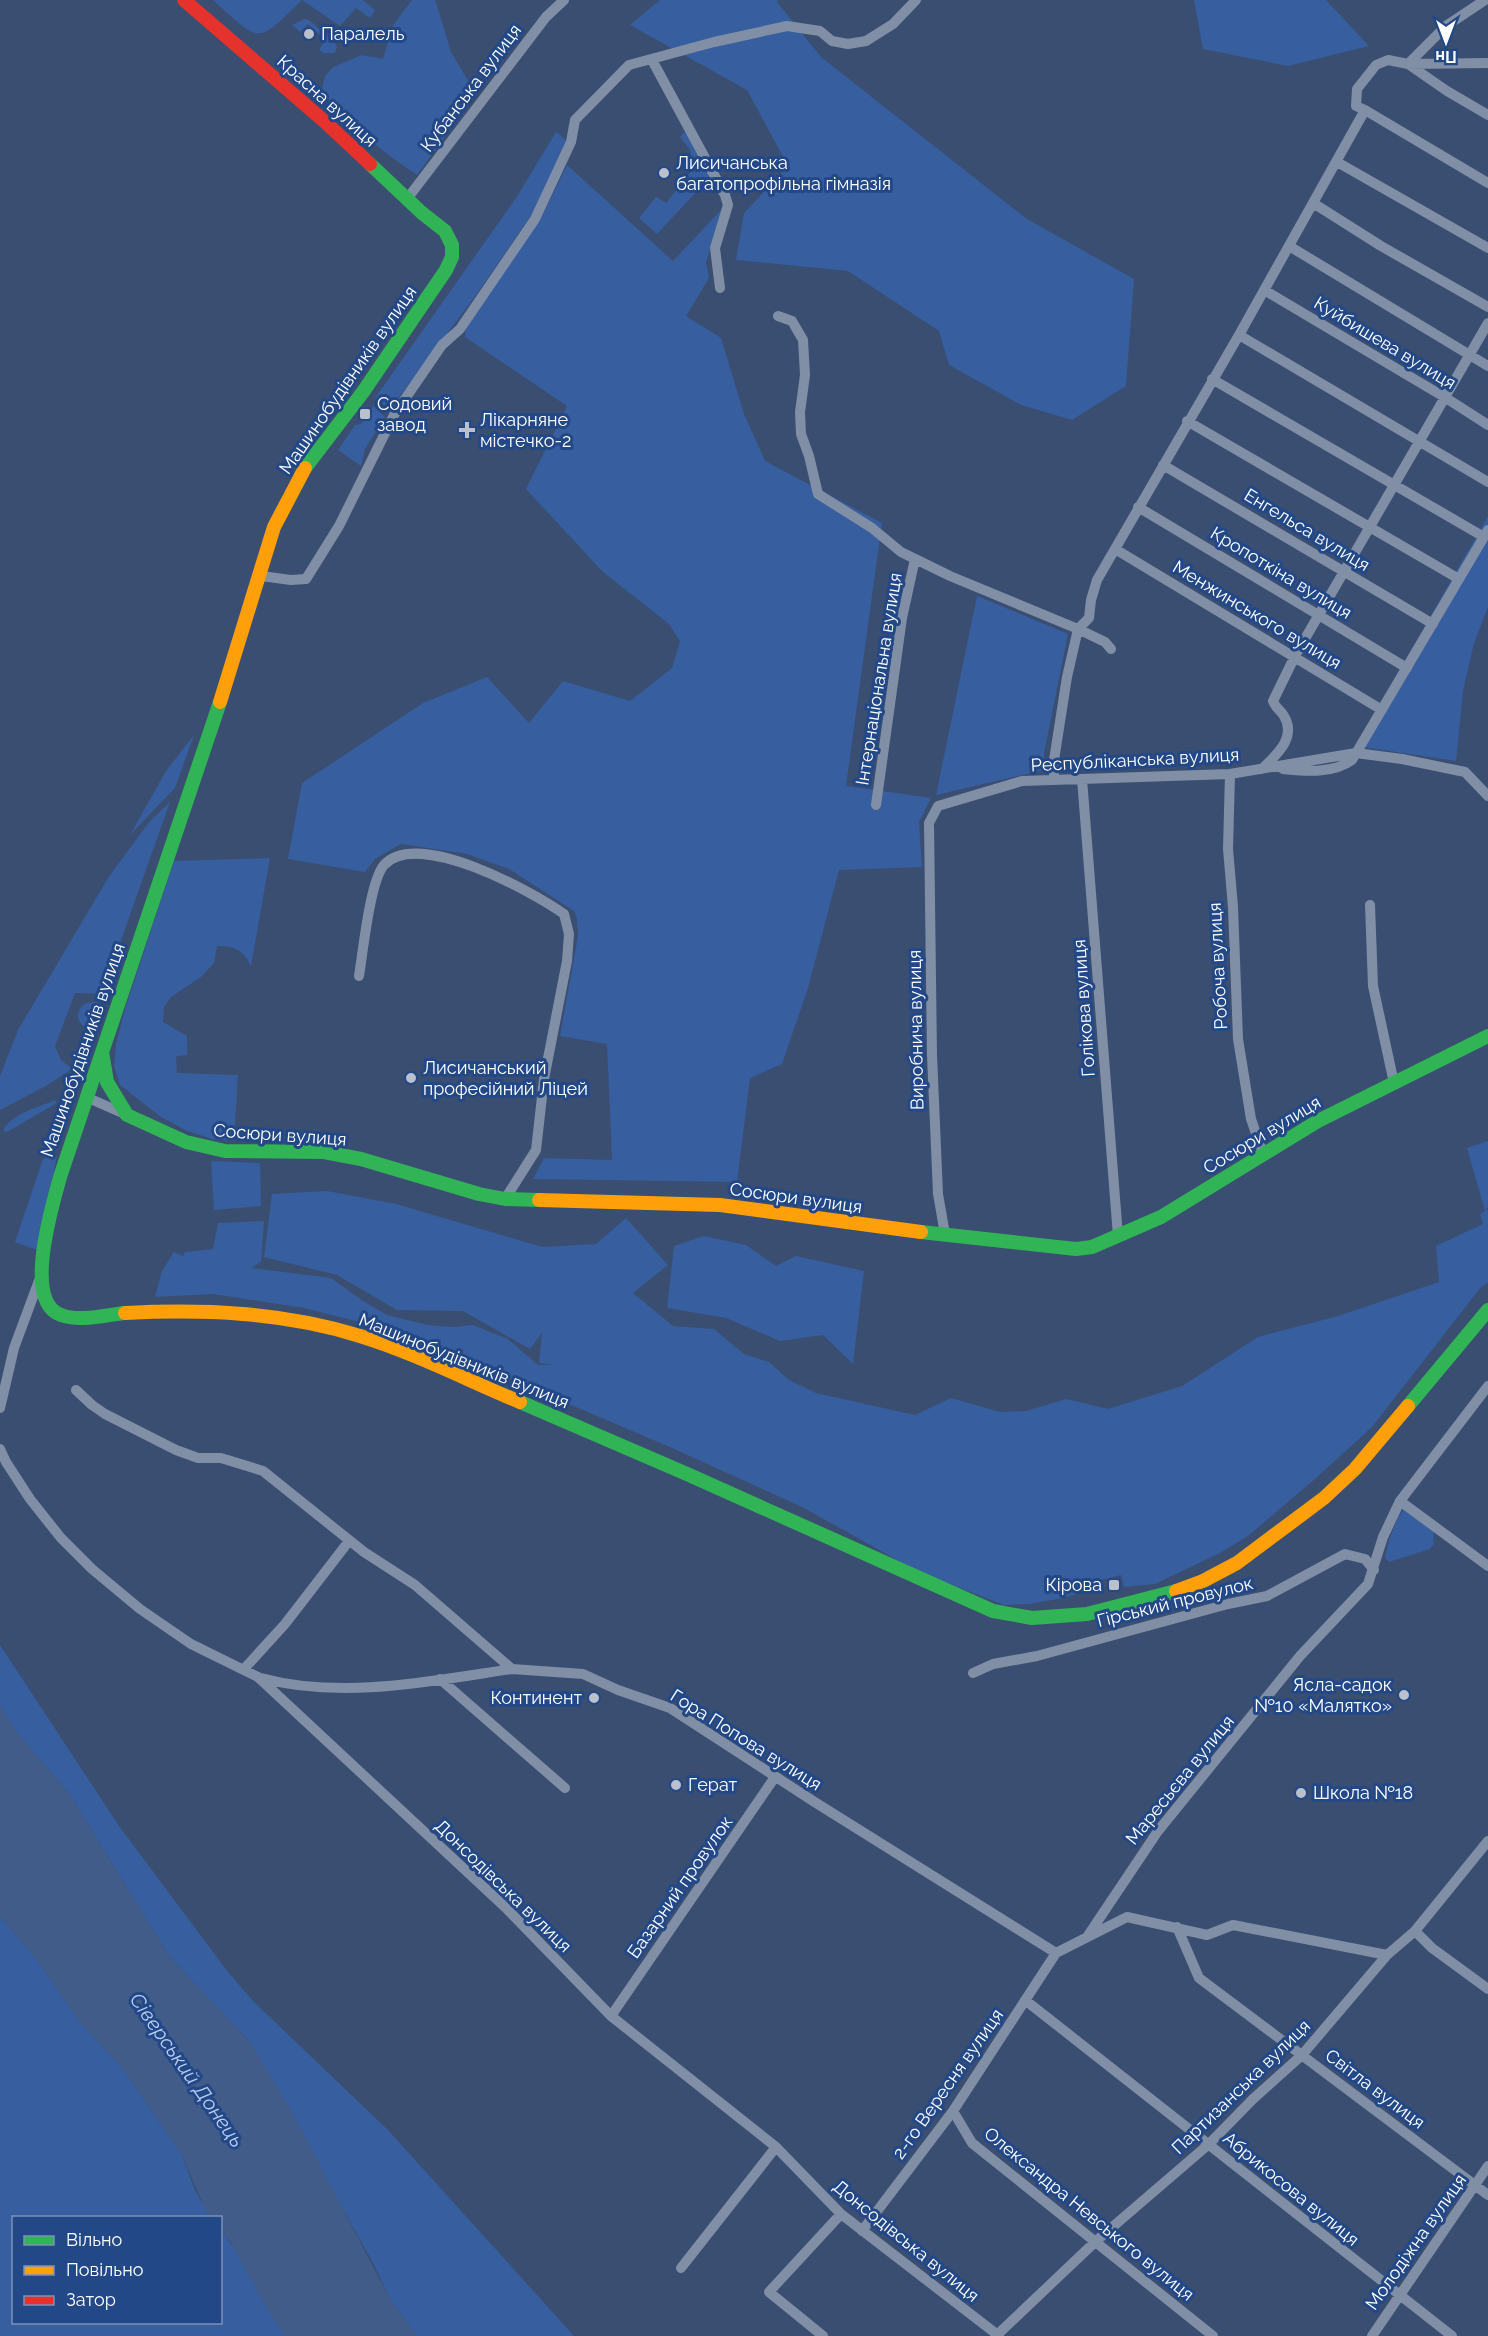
<svg xmlns="http://www.w3.org/2000/svg" width="1488" height="2336" viewBox="0 0 1488 2336" font-family="Raleway,sans-serif">
  <rect width="100%" height="100%" fill="#3a4e71"/>
  <path fill="#375e9e" d="M213,0H363L375,10L370,18L356,8L340,26L302,0C255,46 261,43 213,0Z
    M412,0H434L436,2L451,52L476,94L417,175L391,157L352,125V120L321,93L325,76L333,67L362,55L383,59L393,25Z
    M660,0H778L777,2L821,57L1027,219L1134,279L1126,386L1072,420L1021,405L949,365L939,331L848,271L736,260L744,213L788,166L747,90L630,25Z
    M1194,0H1326L1369,46L1288,66L1203,49Z
    M304,19L309,20L333,40L337,47L335,53H323L319,50L325,40L308,24L300,32L292,25Z
    M556,132L567,141L534,211L474,298L390,409L375,398L516,198Z
    M684,132L691,138L710,177L657,234L639,218L656,197L666,203L693,169L690,150L680,137Z
    M567,165L673,261L722,209L706,263L709,278L686,316L721,338L744,414L765,461L882,523L846,786L931,798L919,822L922,867L839,870L808,988L782,1064L750,1078L737,1182L533,1179L544,1158L612,1160L607,1044L560,1036L578,936L577,919L574,911L509,869L467,854L401,844L375,859L365,872L288,859L302,783L423,703L487,677L529,723L563,681L630,701L672,668L680,641L669,624L603,572L526,489L567,406L465,337L466,329L543,214Z
    M373,406L385,417L365,449L361,466L338,450L355,425L361,424Z
    M1488,516V607L1474,643L1463,691L1456,761L1356,746Z
    M977,596L1068,634L1044,753V770L936,795Z
    M194,735L175,788L130,835L166,771Z
    M170,802L102,994L75,993L55,1046L61,1060L72,1069L46,1086L0,1110V1076L18,1030L108,878L149,822Z
    M270,858L251,966C243,950 235,946 217,946L214,963L201,977L171,997L164,1007L163,1022L187,1036V1055L176,1056L177,1073L238,1075L234,1141L212,1139L185,1130L161,1117L120,1085L114,1066L116,1044L125,1009L174,861Z
    M99,1001L90,1030C78,1024 73,1015 84,1004Z
    M55,1100L57,1103L7,1132L3,1131C11,1113 38,1108 55,1100Z
    M1488,1141V1207L1486,1210H1488V1283L1481,1287L1372,1427L1315,1479L1248,1536L1220,1553L1155,1584L1124,1587L1121,1575L1101,1580L1105,1586L1063,1598L1030,1604L1004,1605L919,1572L802,1507L672,1448L489,1370L371,1325L304,1308L213,1294L155,1297L162,1271L174,1252L183,1256L185,1252L213,1249L218,1223L264,1221L261,1261L252,1268L331,1278L363,1301L387,1315L427,1325L453,1327L473,1325L508,1339L538,1365H555L539,1363L542,1333L530,1349L463,1311L397,1310L337,1275L264,1257L272,1194L327,1191L396,1204L542,1247L596,1244L626,1218L668,1265L633,1293L673,1326L714,1329L744,1354L769,1362L789,1380L816,1393L915,1415L951,1398L1000,1412L1026,1411L1066,1399L1108,1409L1182,1386L1258,1337L1338,1316L1439,1282L1436,1246L1483,1224L1480,1214L1485,1211L1467,1148Z
    M57,1156L37,1250L15,1242L43,1159Z
    M211,1161L260,1163L261,1206L214,1210Z
    M704,1236L746,1245L776,1266L796,1256L864,1271L853,1364L823,1335L780,1341L726,1318L667,1308L674,1246Z
    M1404,1509L1433,1530L1434,1544L1430,1549L1389,1562L1385,1558C1388,1542 1394,1522 1404,1509Z
    M0,1645L119,1826L228,1972L253,2001L388,2130L574,2336H417L390,2299L373,2263L250,2042L169,1956L70,1795L17,1733L0,1706Z
    M0,1916L37,1960L81,2023L123,2069L181,2153L195,2190L210,2217L14,2218V2322H220L221,2230C247,2263 261,2302 285,2336H0Z"/>
  <path fill="#425c8a" d="M0,1706L17,1733L70,1795L169,1956L250,2042L291,2110L390,2299L417,2336H285L272,2317L231,2243L221,2230L220,2218L210,2217L205,2209L181,2153L123,2069L81,2023L37,1960L0,1916Z"/>
  <g fill="none" stroke-linecap="round" stroke-linejoin="round">
    <path stroke="#818fa6" stroke-width="10" d="M652,60L725,195L728,205L715,248L720,288
      M1408,64L1446,26L1485,0
      M1408,64L1447,91L1488,115
      M1365,110L1488,183
      M1337,162L1488,248
      M407,199L546,17L564,0
      M1313,203L1381,246L1488,307
      M1289,246L1488,366
      M1264,290L1446,398L1488,425
      M778,316L792,321L803,340L805,375L800,412L801,434L809,456L818,494L872,528L901,552L950,576L1078,629L1105,642L1111,649
      M1239,335L1488,482
      M1212,379L1484,537
      M1187,421L1459,579
      M1163,465L1433,624
      M1138,507L1407,668
      M1115,549L1382,710
      M261,576L291,580L306,579L339,526L394,415L442,345L460,329L535,219L571,142L575,120L629,65L714,42L787,26L820,31L832,41L848,44L866,41L893,24L916,0
      M1262,769C1276,755 1297,738 1284,716C1280,709 1276,709 1273,701L1295,656L1488,323
      M1283,769C1305,771 1333,774 1352,760L1488,530
      M1230,774L1228,849L1233,907L1238,1039L1251,1119L1263,1154
      M1082,779L1118,1236
      M1054,780V760L1067,677L1078,629L1089,618L1091,600L1097,580L1239,335L1365,110L1356,106L1357,89L1376,65L1388,60L1408,64L1488,63
      M876,805L902,618L915,559
      M1370,905L1373,986L1394,1083
      M359,976C363,952 370,881 384,865C418,828 533,892 564,914L569,934L567,961L544,1079L536,1150L505,1199
      M86,1097L127,1115
      M945,1234L938,1194L932,1055L929,823L938,806L1022,781L1230,774L1356,753L1402,759L1465,772L1488,796
      M76,1390L92,1405L105,1414L176,1450L198,1458H221L263,1471L364,1552L415,1585L512,1669L583,1674L618,1690L670,1708L813,1801L1056,1953
      M0,1408L14,1348L40,1278
      M0,1449L6,1462L30,1499L61,1538L92,1569L140,1609L191,1644L258,1677L505,1907L611,2016L776,2147L841,2214L999,2336
      M1400,1501L1488,1566
      M244,1669L285,1624L349,1541
      M973,1673L993,1664L1037,1656L1228,1604L1267,1596L1345,1554L1365,1559L1374,1570
      M261,1678C342,1700 431,1681 512,1669
      M440,1679L565,1788
      M1177,1927L1199,1978L1488,2195
      M1415,1931L1432,1948L1488,1989
      M1087,1937L1158,1831L1300,1656L1368,1584L1383,1537L1400,1501L1488,1386
      M1056,1953L1127,1917L1207,1935L1233,1925L1387,1955
      M1025,2000L1452,2336
      M611,2016L775,1777
      M953,2111L972,2143L1213,2336
      M862,2231L953,2111L1056,1953
      M681,2268L776,2147
      M823,2336L769,2292L841,2214
      M996,2336L1095,2242L1209,2144L1253,2099L1302,2055L1387,1955L1415,1931L1488,1841
      M1372,2336L1488,2166"/>
    <path stroke="#30b455" stroke-width="14" d="M305,468L363,392L446,270L452,257V245L445,231L422,213L370,164
      M102,1052L107,1082L127,1115L186,1142L225,1151L324,1152L361,1159L479,1194L505,1199L539,1200
      M921,1232L1076,1249L1092,1247L1161,1217L1318,1121L1488,1036
      M125,1313C105,1315 80,1322 61,1315C22,1302 53,1204 60,1177L220,702
      M520,1402L687,1474L993,1611L1032,1618L1087,1614L1176,1591
      M1408,1406L1488,1310"/>
    <path stroke="#ff9f0a" stroke-width="14" d="M220,702L274,527L305,468
      M539,1200L720,1205L921,1232
      M125,1313C203,1309 284,1312 360,1336C415,1353 467,1380 520,1402
      M1176,1591L1203,1581L1237,1563L1324,1498L1355,1469L1408,1406"/>
    <path stroke="#e5322d" stroke-width="14" d="M184,0L324,121L370,164"/>
  </g>
  <g fill="#bac1cd" stroke="#234888" stroke-width="2">
    <circle cx="309" cy="34" r="6"/>
    <circle cx="664" cy="173" r="6"/>
    <rect x="359" y="408" width="12" height="12" rx="3"/>
    <path d="M464 421h6v6h6v6h-6v6h-6v-6h-6v-6h6z"/>
    <circle cx="411" cy="1078" r="6"/>
    <rect x="1108" y="1579" width="12" height="12" rx="3"/>
    <circle cx="1404" cy="1695" r="6"/>
    <circle cx="594" cy="1698" r="6"/>
    <circle cx="676" cy="1785" r="6"/>
    <circle cx="1301" cy="1793" r="6"/>
  </g>
  <g text-anchor="middle" stroke-width="6" stroke-linejoin="round" paint-order="stroke">
    <g font-size="18" fill="#fff" stroke="#234888" text-anchor="start">
      <text x="321" y="40">Паралель</text>
      <text x="676" y="169">Лисичанська<tspan x="676" dy="21">багатопрофільна гімназія</tspan></text>
      <text x="377" y="410">Содовий<tspan x="377" dy="21">завод</tspan></text>
      <text x="480" y="426">Лікарняне<tspan x="480" dy="21">містечко-2</tspan></text>
      <text x="423" y="1074">Лисичанський<tspan x="423" dy="21">професійний Ліцей</tspan></text>
      <text x="1102" y="1591" text-anchor="end">Кірова</text>
      <text x="1392" y="1691" text-anchor="end">Ясла-садок<tspan x="1392" dy="21">№10 «Малятко»</tspan></text>
      <text x="582" y="1704" text-anchor="end">Континент</text>
      <text x="688" y="1791">Герат</text>
      <text x="1313" y="1799">Школа №18</text>
    </g>
    <g font-size="18" fill="#fff" stroke="#234888">
      <text transform="translate(471 88) rotate(-53)" y="6">Кубанська вулиця</text>
      <text transform="translate(327 101) rotate(42)" y="6">Красна вулиця</text>
      <text transform="translate(1385 343) rotate(31)" y="6">Куйбишева вулиця</text>
      <text transform="translate(348 380) rotate(-55)" y="6">Машинобудівників вулиця</text>
      <text transform="translate(1307 530) rotate(31)" y="6">Енгельса вулиця</text>
      <text transform="translate(1281 573) rotate(31)" y="6">Кропоткіна вулиця</text>
      <text transform="translate(1257 615) rotate(31)" y="6">Менжинського вулиця</text>
      <text transform="translate(879 679) rotate(-81)" y="6">Інтернаціональна вулиця</text>
      <text transform="translate(1135 760) rotate(-3)" y="6">Республіканська вулиця</text>
      <text transform="translate(1218 966) rotate(-93)" y="6">Робоча вулиця</text>
      <text transform="translate(1084 1008) rotate(-94)" y="6">Голікова вулиця</text>
      <text transform="translate(916 1030) rotate(-91)" y="6">Виробнича вулиця</text>
      <text transform="translate(83 1050) rotate(-71)" y="6">Машинобудівників вулиця</text>
      <text transform="translate(280 1135) rotate(4)" y="6">Сосюри вулиця</text>
      <text transform="translate(1262 1135) rotate(-31)" y="6">Сосюри вулиця</text>
      <text transform="translate(796 1198) rotate(8)" y="6">Сосюри вулиця</text>
      <text transform="translate(464 1361) rotate(22)" y="6">Машинобудівників вулиця</text>
      <text transform="translate(1175 1602) rotate(-14)" y="6">Гірський провулок</text>
      <text transform="translate(746 1740) rotate(32)" y="6">Гора Попова вулиця</text>
      <text transform="translate(1180 1780) rotate(-51)" y="6">Маресьєва вулиця</text>
      <text transform="translate(503 1886) rotate(44)" y="6">Донсодівська вулиця</text>
      <text transform="translate(680 1887) rotate(-55)" y="6">Базарний провулок</text>
      <text transform="translate(948 2084) rotate(-55)" y="6">2-го Вересня вулиця</text>
      <text transform="translate(1241 2087) rotate(-44)" y="6">Партизанська вулиця</text>
      <text transform="translate(1375 2089) rotate(37)" y="6">Світла вулиця</text>
      <text transform="translate(1291 2189) rotate(39)" y="6">Абрикосова вулиця</text>
      <text transform="translate(1089 2214) rotate(39)" y="6">Олександра Невського вулиця</text>
      <text transform="translate(906 2241) rotate(39)" y="6">Донсодівська вулиця</text>
      <text transform="translate(1416 2242) rotate(-55)" y="6">Молодіжна вулиця</text>
    </g>
    <g font-size="20" font-style="italic" fill="#bacff1" stroke="#234888">
      <text transform="translate(187 2070) rotate(55)" y="7">Сіверський Донець</text>
    </g>
  </g>
  <rect x="12" y="2216" width="210" height="108" fill="#234888" stroke="#7b91b8" stroke-width="1.5"/>
  <rect x="24" y="2236" width="30" height="9" fill="#30b455" stroke="#7b91b8" stroke-width="1.5"/>
  <text x="66" y="2246" font-size="18" fill="#ffffff">Вільно</text>
  <rect x="24" y="2266" width="30" height="9" fill="#ff9f0a" stroke="#7b91b8" stroke-width="1.5"/>
  <text x="66" y="2276" font-size="18" fill="#ffffff">Повільно</text>
  <rect x="24" y="2296" width="30" height="9" fill="#e5322d" stroke="#7b91b8" stroke-width="1.5"/>
  <text x="66" y="2306" font-size="18" fill="#ffffff">Затор</text>
  <g transform="translate(1446 42) rotate(180)" stroke="#234888" stroke-width="4.5" paint-order="stroke">
  <path d="M0-4.5L10 22L0 15L-10 22Z" fill="#ffffff"/>
  <text y="-9" font-size="16" font-weight="bold" text-anchor="middle" fill="#ffffff">Пн</text>
  </g>
</svg>
